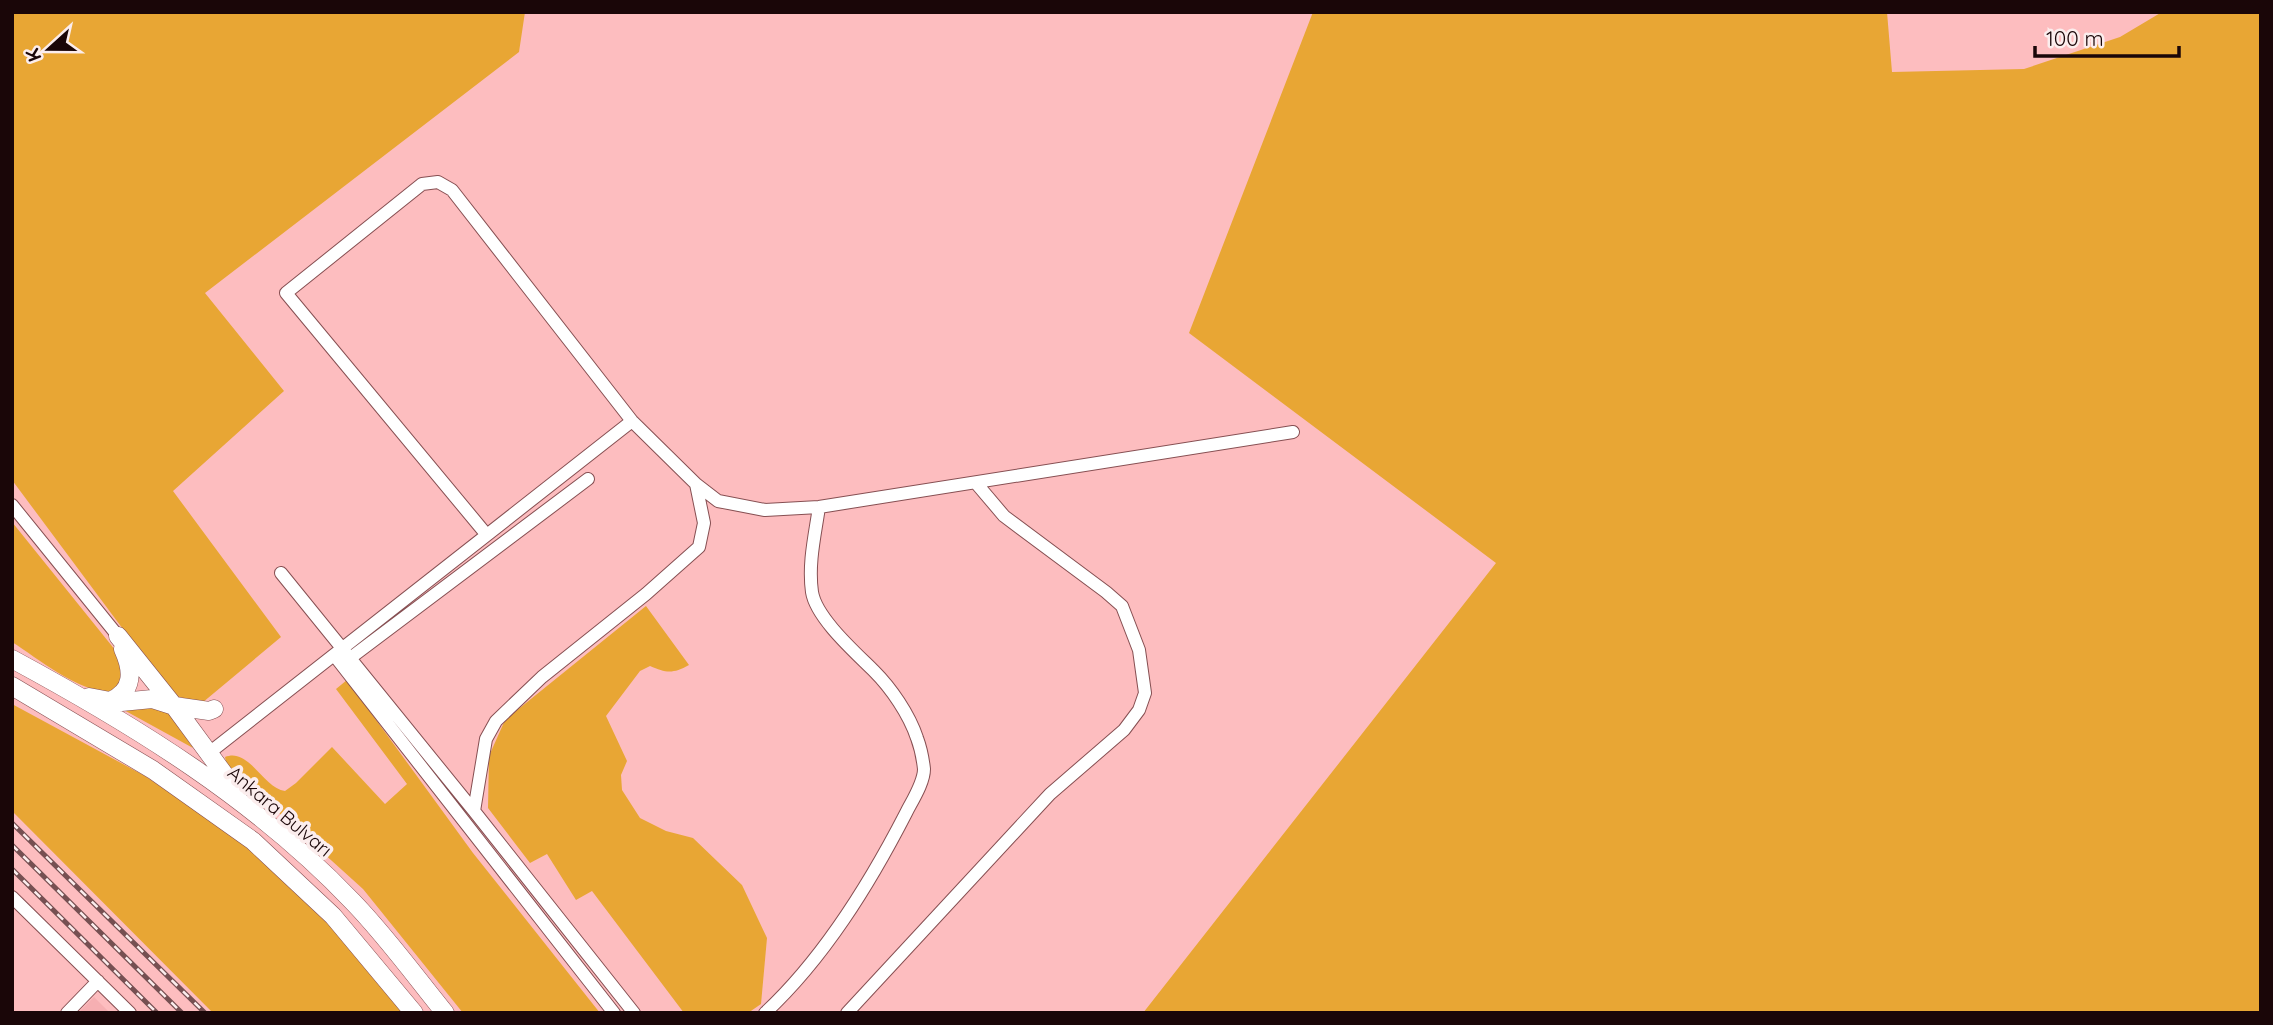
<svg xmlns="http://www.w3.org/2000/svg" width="2273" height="1025" viewBox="0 0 2273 1025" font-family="Quicksand,sans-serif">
  <rect width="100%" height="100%" fill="#fdbdbf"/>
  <path fill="#f6afb2" d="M94,997L110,1013H78Z"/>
  <path fill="#e8a634" d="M12,12H525L519,52L205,293L284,391L173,491L281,637L202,703L172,695L12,480Z
    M1313,12H1887L1892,72L2024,69L2120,37L2162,12H2261V1013H1143L1496,563L1189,333Z
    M12,522L124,661L125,680L112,692C79,693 39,659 12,642Z
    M646,606L689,665C673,674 666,673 650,666L640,671L606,716L627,761L621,775L622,790L640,818L666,831L693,838L742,885L767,938L761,1004L748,1013H684L592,891L576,900L547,854L530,863L488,808L489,756L505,720Z
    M347,680L473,853L600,1013H463L363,889L227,766L225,757C249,747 263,788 285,791L296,783L332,747L385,804L407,784L336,689Z
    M153,702L168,711L193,748L122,709Z
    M12,704L145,776L223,828L260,858L334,930L403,1013H213L12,811Z"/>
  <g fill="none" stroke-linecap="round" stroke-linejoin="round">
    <defs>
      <path id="minor" d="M12,505L118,636
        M486,534L286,293L422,184L438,182L452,190L632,421L696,484L718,501L765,510L819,507L1293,432
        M281,573L474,811L634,1013
        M334,655L614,1013
        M345,662L588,479
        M209,753L632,421
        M474,811L486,739L496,721L542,677L646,594L699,547L704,523L696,484
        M12,897L130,1013
        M67,1013L98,981
        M765,1013C824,958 869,885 906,813C912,801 924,783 924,769C923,760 920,746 917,738C909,714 891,688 874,671C856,653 816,618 812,592C808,563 815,535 819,507
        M847,1013L1050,794L1124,730L1139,710L1145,693L1139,650L1122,606L1106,592L1004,516L976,483"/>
      <path id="primary" d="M118,636L174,706L238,793
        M12,659C136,726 256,800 353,902C386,936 415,976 445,1013
        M12,686L153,770L253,841L333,916L414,1013
        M89,697L110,701C134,691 133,671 123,649
        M111,703L152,699L174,706L209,711L214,709"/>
    </defs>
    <use href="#minor" stroke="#864f52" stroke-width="14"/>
    <use href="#primary" stroke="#864f52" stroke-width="19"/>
    <use href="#minor" stroke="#fff" stroke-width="12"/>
    <use href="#primary" stroke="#fff" stroke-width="18"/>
    <defs>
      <path id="rail" d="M12,823L205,1013
        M12,845L182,1013
        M12,869L157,1013"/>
    </defs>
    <use href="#rail" stroke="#765052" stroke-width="5"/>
    <use href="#rail" stroke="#fbeded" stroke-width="2.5" stroke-dasharray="8" stroke-linecap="butt"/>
  </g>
  <g text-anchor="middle" stroke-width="7" stroke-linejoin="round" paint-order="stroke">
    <g font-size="19" fill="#1a0608" stroke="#fbeded">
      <text transform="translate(280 811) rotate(40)" y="7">Ankara Bulvarı</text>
    </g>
  </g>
  <rect width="2273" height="1025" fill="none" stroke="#1a0608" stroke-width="28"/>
  <g transform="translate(49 49) rotate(249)" stroke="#fbeded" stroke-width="5" paint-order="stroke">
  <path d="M0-5L12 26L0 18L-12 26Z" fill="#1a0608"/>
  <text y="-10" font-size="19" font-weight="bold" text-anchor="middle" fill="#1a0608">K</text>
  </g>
  <path d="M2035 46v10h144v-10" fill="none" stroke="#1a0608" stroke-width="3.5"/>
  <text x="2046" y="46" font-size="21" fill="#1a0608" stroke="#fbeded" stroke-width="5" paint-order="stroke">100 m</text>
</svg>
